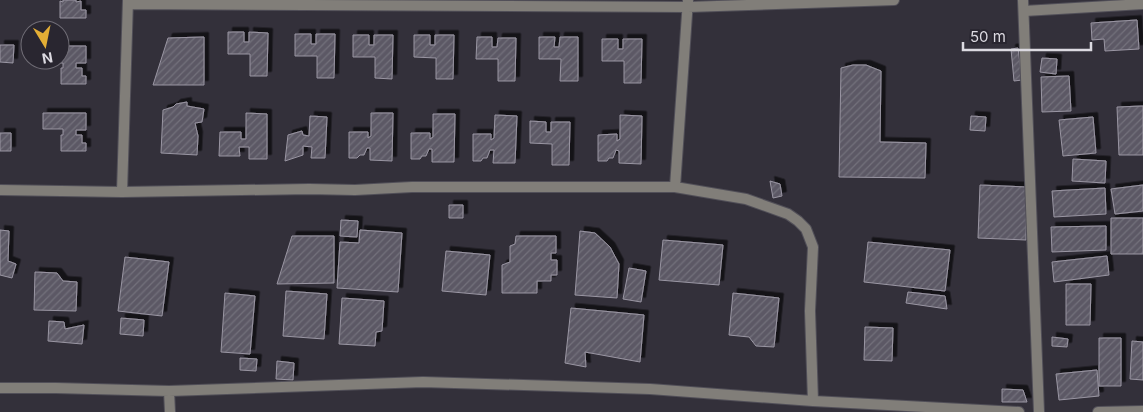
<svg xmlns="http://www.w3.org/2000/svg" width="1143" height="412" viewBox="0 0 1143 412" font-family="Inter,sans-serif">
  <defs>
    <pattern id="building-hatch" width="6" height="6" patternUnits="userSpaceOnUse" patternTransform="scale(1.25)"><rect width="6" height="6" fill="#5c5965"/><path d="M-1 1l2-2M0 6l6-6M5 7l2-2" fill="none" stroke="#73707b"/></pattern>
    <filter id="shadow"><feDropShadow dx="4.5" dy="-4.5" stdDeviation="0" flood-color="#0009"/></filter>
  </defs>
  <rect width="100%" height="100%" fill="#33303a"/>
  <path fill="url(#building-hatch)" stroke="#9a96a3" filter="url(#shadow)" d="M63,0H76V2L81,1V10H86V18H60V1L63,2Z
    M1137,20L1139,49L1105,51L1104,39L1092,40L1091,23Z
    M228,32H244V42H249V32L268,33L267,76H250V54H228Z
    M295,34H311V44H316V34H335L334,78H317V56H295Z
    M353,35H369V45H374V35H393L392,79L375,78V57H353Z
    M414,35H430V45H435V35H454L453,79H436V58L414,57Z
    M204,37V85H153L168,38Z
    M477,37H492V47H497L498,38H516L515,81H498V59H476Z
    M539,37H555L554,47H559L560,37H578V81H560L561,59H539Z
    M602,39H618V49H623V39H642L641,83H624V61H602Z
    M0,45H14L13,63L0,62Z
    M60,46H86V63H76V68H82V76H86V84H61V68H63V63H44V60H60Z
    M1018,48L1022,80L1014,81L1011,49Z
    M1042,58L1057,59L1056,74L1040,72Z
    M853,65H866L881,71L880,142L926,143L925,178L839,177L841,68Z
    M1069,76L1071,111L1042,112L1041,77Z
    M187,102V106L204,109L202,122L195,123L198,136L197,155L161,153L163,110L173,107L176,104Z
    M1143,106V155H1119L1117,107Z
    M43,113H86V130H76V135H82V143H86V151H61V135H63V129H43Z
    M246,113L267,114V159H249V147H239L240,156H219L220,132H241V139H246Z
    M371,113H393L392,161L370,160V148H367L364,155H360L357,158H349V132H368V138L371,136Z
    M433,114H455L454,162H432V149H429L426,156H422L420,159H411V133H430V139L433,137Z
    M495,115L517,116L515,163H493L494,150H490L487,158H483L481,161H473V134H491V140L494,138Z
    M620,115L642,116L641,164L619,163V151L616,150L613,158H609L607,161H598V135L617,134V141L620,139Z
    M310,116L327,117L325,158H311L312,147L303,146V155L285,161L288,135L302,131L303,135L309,136Z
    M971,116L986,117L985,131L970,130Z
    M1093,117L1096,153L1063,156L1059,120Z
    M530,121L546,122V132H551V122H570L569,165H552V144L530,143Z
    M0,133H11V151H0Z
    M1073,159L1106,161L1105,183L1072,181Z
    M770,181L780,184L782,196L773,198Z
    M980,185L1027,187L1026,240L978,238Z
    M1143,185V211L1115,214L1111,189Z
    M1105,188L1106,214L1054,217L1052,191Z
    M449,205H463V218H449Z
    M1111,218H1143V254H1111Z
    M341,220L358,221L357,237L340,236Z
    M1106,226V250L1052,252L1051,227Z
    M0,230L9,231L8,261L16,264L12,278L0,275Z
    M360,230L402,233L398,292L337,288L340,242L359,243Z
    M580,231L595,233L610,247L619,264L617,298L575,295Z
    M292,236H334V283L277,284Z
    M516,236H556V253H551V260H557V275H551V281H537V293H502V265L510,262V246L515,244Z
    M663,240L723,245L719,285L659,280Z
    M868,242L950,250L945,291L864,282Z
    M446,251L490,255L486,295L442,291Z
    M1107,256L1109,275L1054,282L1052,262Z
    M125,257L169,262L162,316L118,311Z
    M629,268L646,271L641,302L623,299Z
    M35,272L57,273L63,281L77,282L76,311L34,310Z
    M1066,284H1091L1090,325H1066Z
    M286,291L327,294L324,339L283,336Z
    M908,292L945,296L947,309L906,303Z
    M225,293L255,296L250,354L221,352Z
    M733,293L779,298L774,347L756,346L749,337L729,335Z
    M342,298L384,301L382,331L376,332L375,346L339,344Z
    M571,308L644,315L640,362L585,352L586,367L565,363Z
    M121,318L144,320L143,336L120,334Z
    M49,321L64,322L65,329L84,325L82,344L48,341Z
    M865,327L893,328L892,361L864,360Z
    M1052,337L1068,339L1067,347L1052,346Z
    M1099,338H1121V386H1099Z
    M1132,341L1143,342V380L1130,379Z
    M240,358L257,359L256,371L240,370Z
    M277,361L294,363L293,380L276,379Z
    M1097,370L1099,396L1059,400L1056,374Z
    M1002,389L1023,390L1027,402H1002Z"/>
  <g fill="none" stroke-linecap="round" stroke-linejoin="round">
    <defs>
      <path id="minor" d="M1023,0L1039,412
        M128,4L688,7L894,0
        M1024,11L1143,4
        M675,187L688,0
        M0,190L122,192L309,189L355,190L412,187H675L746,199L788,214L798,221L806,229L813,247L810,311L813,401
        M122,192L128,0
        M0,388H56L169,391L423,382L650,389L813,401L1019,412
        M169,391L170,412
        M1098,412L1143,411"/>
    </defs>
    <use href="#minor" stroke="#514f58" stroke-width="12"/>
    <use href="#minor" stroke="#817e79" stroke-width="10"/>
  </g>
  <g transform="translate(45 45) rotate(170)"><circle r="24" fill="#292630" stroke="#716e77"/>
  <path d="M0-4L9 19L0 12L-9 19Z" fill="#e3ae35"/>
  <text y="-8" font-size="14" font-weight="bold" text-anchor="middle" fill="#dcdae1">N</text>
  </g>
  <path d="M963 42v8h128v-8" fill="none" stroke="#dcdae1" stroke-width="2.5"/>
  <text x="970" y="42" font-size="15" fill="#dcdae1" stroke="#292630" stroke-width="4" paint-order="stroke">50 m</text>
</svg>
